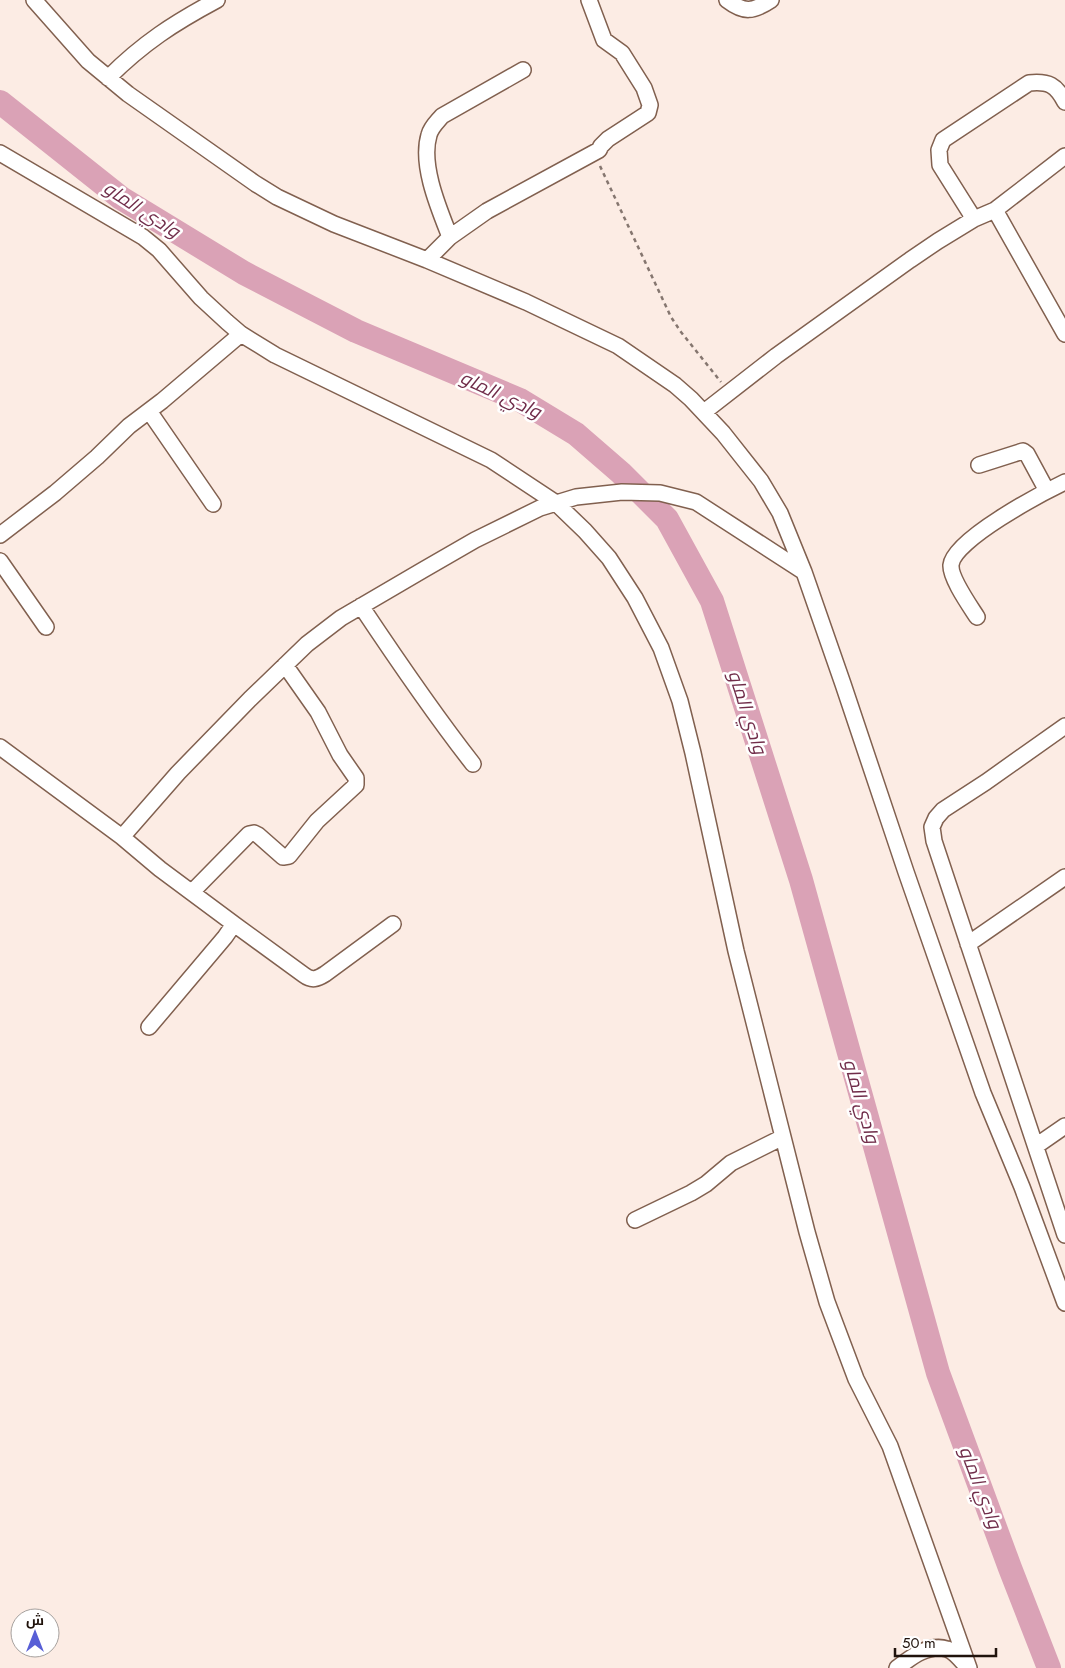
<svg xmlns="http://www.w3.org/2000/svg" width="1065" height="1668" viewBox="0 0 1065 1668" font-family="Jost,Cairo,sans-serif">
  <rect width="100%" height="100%" fill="#fcece4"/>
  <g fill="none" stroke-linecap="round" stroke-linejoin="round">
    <path stroke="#daa2b6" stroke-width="24" d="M0,102L121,198L244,273L356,331L520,400L576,434L621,473L667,519L712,601L801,880L938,1373L1010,1568L1049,1668"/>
    <defs>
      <path id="minor" d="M34,0L88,61L128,94L256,184L277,197L334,224L427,260L526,302L618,346L675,385L691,399L723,433L761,481L780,513L804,572L843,684L906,872L983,1093L1022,1187L1065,1303
        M727,0C744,13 753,12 771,0
        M108,78C143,43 174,23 217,0
        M0,153L143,237L159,250L201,298L227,322L241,334L275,355L491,460L556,503L585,531L609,558L635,598L661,648L680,701L693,753L736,951L807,1232L827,1302L856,1379L890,1446L969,1668
        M995,210L1065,156
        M974,219L940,165L939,150L943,140L1029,83C1049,81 1056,85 1065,102
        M450,237C439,209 420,165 429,135C431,127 437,122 442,116L523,70
        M427,260L450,237L487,211L599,150L601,146L608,139L648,113L650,105L644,88L622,53L604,40L589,0
        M149,411L213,504
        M704,412L776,356L910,260L938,241L974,219L995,210L1065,334
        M979,465L1023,451L1027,454L1047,491
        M0,535L55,493L97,457L129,426L162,401L241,334
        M0,561L46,627
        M361,606C397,660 433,713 473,764
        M977,617C970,606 950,578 951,565C953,540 1042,493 1065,482
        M1065,726L986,782L943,810L936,818L932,827L934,841L1065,1235
        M0,747L122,837
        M192,892L249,834L254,833L258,835L283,857L289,856L317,821L356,785V778L340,755L318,712L285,665
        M234,924L304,975C312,981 317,979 325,974L393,924
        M968,944L1065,877
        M149,1027L225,937L234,924L160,869L122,837L178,773L250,699L307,644L341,618L423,570L475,540L540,508L576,497L622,492L660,493L696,502L804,572
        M1036,1146L1065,1126
        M635,1220L691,1193L706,1184L731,1163L783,1137
        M897,1668C910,1658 929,1643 947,1649C954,1651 962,1661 967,1667"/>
    </defs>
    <use href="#minor" stroke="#81604f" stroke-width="18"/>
    <path stroke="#85766f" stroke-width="2.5" stroke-dasharray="4 4" stroke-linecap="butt" d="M600,166L671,317L681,332L721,382"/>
    <use href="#minor" stroke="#fff" stroke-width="15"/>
  </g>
  <g text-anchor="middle" stroke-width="5" stroke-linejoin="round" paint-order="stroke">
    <g font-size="19" font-style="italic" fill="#702d4a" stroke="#fff">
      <text transform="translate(142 209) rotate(33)" y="7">وادي الماو</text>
      <text transform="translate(501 394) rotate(25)" y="7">وادي الماو</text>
      <text transform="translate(748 712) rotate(72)" y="7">وادي الماو</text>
      <text transform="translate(862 1101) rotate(74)" y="7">وادي الماو</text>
      <text transform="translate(981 1487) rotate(69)" y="7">وادي الماو</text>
    </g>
  </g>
  <g transform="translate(35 1633)"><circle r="24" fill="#ffffff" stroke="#a6a19e"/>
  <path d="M0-4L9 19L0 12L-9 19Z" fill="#585fd6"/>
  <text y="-8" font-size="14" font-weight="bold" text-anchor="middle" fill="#20130c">ش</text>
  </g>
  <path d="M895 1648v8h101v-8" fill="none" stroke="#20130c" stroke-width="2.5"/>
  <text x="902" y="1648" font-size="15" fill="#20130c" stroke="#ffffff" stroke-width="4" paint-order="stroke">50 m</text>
</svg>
